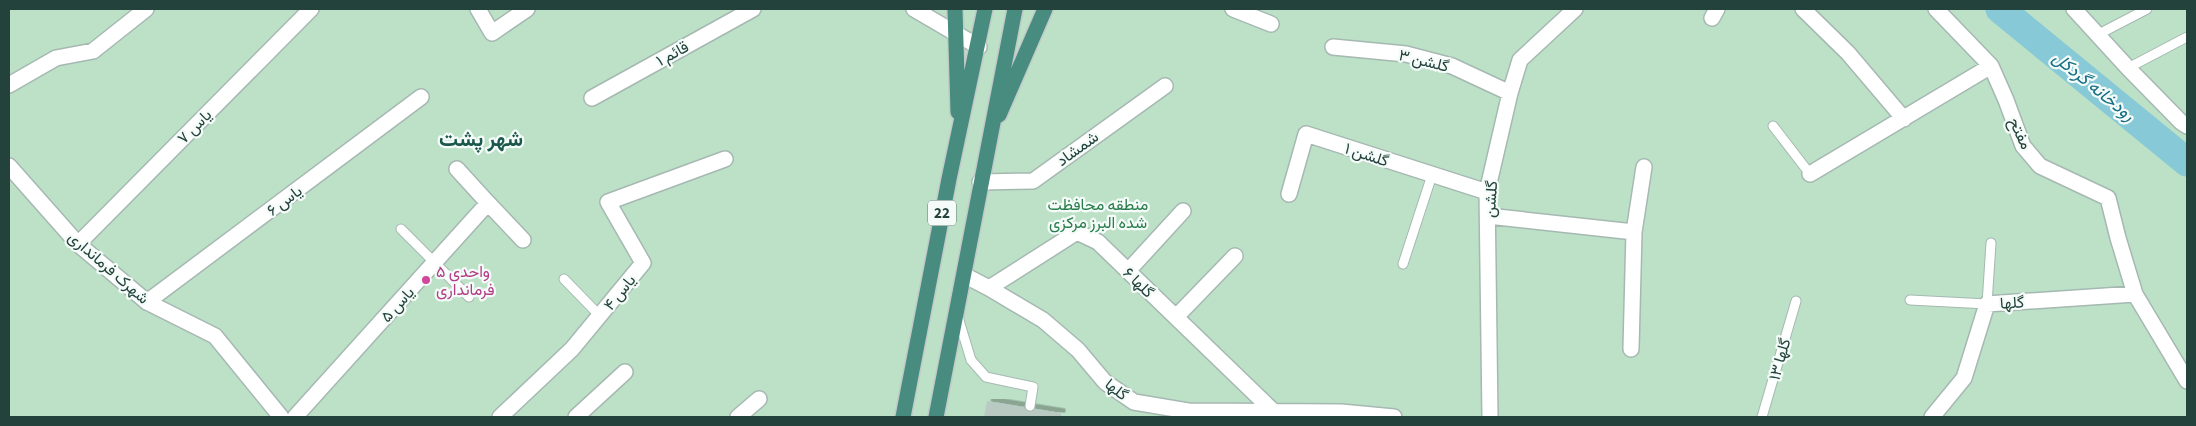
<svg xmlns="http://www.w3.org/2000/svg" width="2196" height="426" viewBox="0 0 2196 426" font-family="'Source Sans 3',Vazirmatn,sans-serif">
  <defs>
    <filter id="shadow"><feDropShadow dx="4.5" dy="-4.5" stdDeviation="0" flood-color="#0004"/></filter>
  </defs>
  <rect width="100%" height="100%" fill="#e4efea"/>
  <path fill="#bce1c7" d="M9,9H2187V417H9Z"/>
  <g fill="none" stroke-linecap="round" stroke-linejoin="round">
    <path stroke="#88c9d8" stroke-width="29" d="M2000,9L2187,162"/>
  </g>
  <path fill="#b9cac3" filter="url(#shadow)" d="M987,401L1061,413V417H984Z"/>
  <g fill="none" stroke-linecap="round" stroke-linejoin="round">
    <defs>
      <path id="service" d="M2097,35L2147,9
        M2128,68L2187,37
        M1773,126L1810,174
        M401,229L469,297
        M1403,264L1432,175
        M564,279L600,316
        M1910,300L1987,304L1991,243
        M958,317L971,360L986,377L1033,387L1030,406
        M1762,417L1796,301"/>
      <path id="minor" d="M478,9L492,33L527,9
        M914,9L979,47
        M1233,9L1271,24
        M1803,9L1848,53L1904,119
        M1936,9L1991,66
        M2074,9L2128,68L2181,122L2187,126
        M1712,18L1717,9
        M1333,47L1406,54L1452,66L1510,93
        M9,85L56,58L93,51L146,9
        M592,98L753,9
        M1810,174L1991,66L2006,100L2023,146L2040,166L2108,198L2118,238L2135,294L2187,381
        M980,182L1033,181L1165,86
        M1289,194L1306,134L1487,192
        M488,203L523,240
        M1488,216L1634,232
        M78,244L311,9
        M1128,271L1183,211
        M964,275L989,288L1043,320L1078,350L1105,382L1134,402L1188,411L1341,412L1394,417
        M989,288L1077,232L1098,242L1272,410
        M147,302L421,97
        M1176,317L1235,256
        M1631,349L1634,232L1644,167
        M295,417L488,203L457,169
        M500,417L572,349L643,263L608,202L725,159
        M576,417L625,372
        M738,417L759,399
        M1490,417L1487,192L1510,93L1520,60L1575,9
        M1932,417L1964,378L1987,304L2135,294"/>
      <path id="tertiary" d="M9,166L78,244L147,302L215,336L281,417"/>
      <path id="trunk" d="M955,9L958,112
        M999,115L1045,9
        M903,417L949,179L985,9
        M936,417L1015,9"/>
    </defs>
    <use href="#service" stroke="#a6b8b2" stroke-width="11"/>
    <use href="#minor" stroke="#a6b8b2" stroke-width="18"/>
    <use href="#tertiary" stroke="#a6b8b2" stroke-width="18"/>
    <use href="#trunk" stroke="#c1cac8" stroke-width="18"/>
    <use href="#service" stroke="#fff" stroke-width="9"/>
    <use href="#minor" stroke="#fff" stroke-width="15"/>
    <use href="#tertiary" stroke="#fff" stroke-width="15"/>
    <use href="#trunk" stroke="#488c7f" stroke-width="15"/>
  </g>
  <circle fill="#d1479c" stroke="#f5fbf8" stroke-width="2" cx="426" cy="280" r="5"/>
  <g text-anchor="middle" stroke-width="4.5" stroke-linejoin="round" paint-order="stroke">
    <rect fill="#f5fbf8" stroke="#617a74" stroke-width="1" x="928" y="200.5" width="28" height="25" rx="4"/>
    <g font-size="15" font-weight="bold" fill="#22423b">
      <text x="942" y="218">22</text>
    </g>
    <g font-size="16" fill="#22423b" stroke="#f5fbf8">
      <text transform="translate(672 53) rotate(-29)" y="6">قائم ۱</text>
      <text transform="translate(1424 60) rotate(14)" y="6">گلشن ۳</text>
      <text transform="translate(194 126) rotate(-45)" y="6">یاس ۷</text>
      <text transform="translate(2021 133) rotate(65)" y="6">مفتح</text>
      <text transform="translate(1077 148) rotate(-36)" y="6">شمشاد</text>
      <text transform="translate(1367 154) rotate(18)" y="6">گلشن ۱</text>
      <text transform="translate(1490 199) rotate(-86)" y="6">گلشن</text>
      <text transform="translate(284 200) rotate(-37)" y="6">یاس ۶</text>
      <text transform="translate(109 267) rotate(41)" y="6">شهرک فرمانداری</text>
      <text transform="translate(1139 282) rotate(44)" y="6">گلها ۶</text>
      <text transform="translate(619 292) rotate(-51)" y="6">یاس ۴</text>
      <text transform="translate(2012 302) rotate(-4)" y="6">گلها</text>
      <text transform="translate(397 304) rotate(-48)" y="6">یاس ۵</text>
      <text transform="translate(1779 359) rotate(-74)" y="6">گلها ۱۳</text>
      <text transform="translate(1117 389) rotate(38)" y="6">گلها</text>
    </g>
    <g font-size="16" fill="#287d4b" stroke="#f5fbf8">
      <text x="1098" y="210">منطقه محافظت<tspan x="1098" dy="18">شده البرز مرکزی</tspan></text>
    </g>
    <g font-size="16" fill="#b23c85" stroke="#f5fbf8" text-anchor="start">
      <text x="436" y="277">۵ واحدی<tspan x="436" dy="18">فرمانداری</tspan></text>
    </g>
    <g font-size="18" font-style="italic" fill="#166f84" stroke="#f5fbf8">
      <text transform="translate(2094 86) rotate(39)" y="6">رودخانه گردکل</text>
    </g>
    <g font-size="21" font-weight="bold" fill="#1b574a" stroke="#f5fbf8">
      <text x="481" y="146">شهر پشت</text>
    </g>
  </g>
  <rect width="2196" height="426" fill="none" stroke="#22423b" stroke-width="20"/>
</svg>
